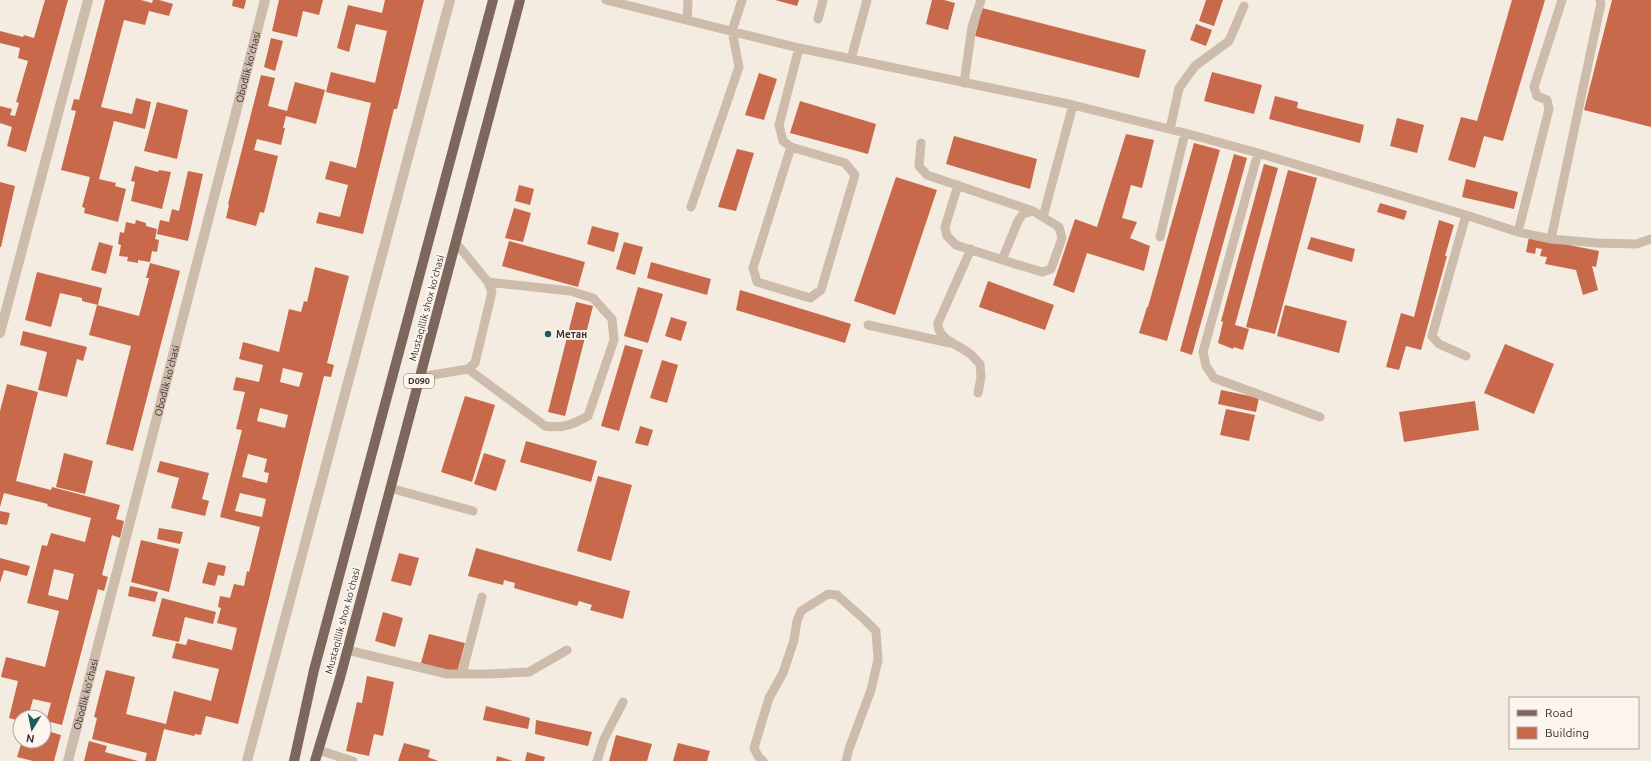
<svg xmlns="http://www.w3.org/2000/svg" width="1651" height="761" viewBox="0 0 1651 761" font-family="Ubuntu,sans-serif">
  <rect width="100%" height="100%" fill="#f4ebe1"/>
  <path fill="#c8694b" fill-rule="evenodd" d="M45,0H68L26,152L7,146L12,127L0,123V106L12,109L10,115L15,116L19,103L16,102L28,61L18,58L20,48L0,43V31L23,37L24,35L34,38Z
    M105,0H141L152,3L153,0H159L173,4L169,16L149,11L145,25L124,20L101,107L132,114L136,98L151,102L145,129L114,121L99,179L116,183L115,186L126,189L118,222L84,213L85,208L82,207L90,177L61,170L76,111L71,110L74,99L79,100Z
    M233,0H246L244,9L232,6Z
    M279,0H323L319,15L303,11L297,37L272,31Z
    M385,0H424L397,109H394L363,234L316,223L319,212L340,217L348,185L325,179L330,161L356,168L371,103L326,92L331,72L375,83L387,31L356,24L349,52L337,48L348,5L382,13Z
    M775,0H799L797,6Z
    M932,0H944L955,3L948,30L926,24Z
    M1206,0H1223L1214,26L1199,21Z
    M1512,0H1545L1503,141L1484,136L1475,168L1448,160L1461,117L1477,121Z
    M1612,0H1651V127L1584,110Z
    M982,8L1146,50L1139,78L975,36Z
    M1196,24L1212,30L1206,46L1190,40Z
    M271,38L283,41L275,71L264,67Z
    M1212,72L1262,85L1254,114L1204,101Z
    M759,73L777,79L764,120L745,115Z
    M261,75L275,78L268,106L287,111L295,82L325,90L316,124L286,116L283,128H285L281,145L257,139L254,150L278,156L264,213L260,212L256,226L226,218L229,205L228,204Z
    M1275,96L1298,102L1297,108L1364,125L1360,143L1269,119Z
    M800,101L876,124L868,154L790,133Z
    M157,102L188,110L177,159L144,151Z
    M1397,118L1424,125L1417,153L1390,146Z
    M1126,134L1154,140L1142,188L1131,185L1122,218L1137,222L1130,238L1150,246L1144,271L1087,253L1074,293L1053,285L1075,219L1097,227Z
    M954,136L1037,159L1030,189L946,164Z
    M1194,143L1220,150L1167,341L1139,333L1147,307H1148Z
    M737,149L754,153L736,211L718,207Z
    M1234,154L1247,158L1192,355L1180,351Z
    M1264,164L1278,168L1235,325L1249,329L1243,350L1234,347L1233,349L1218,343L1223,322L1221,321Z
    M135,166L158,172L159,170L171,172L162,209L131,201L135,182L131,181Z
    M1288,170L1317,178L1275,334L1246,327Z
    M188,171L203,174L188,241L157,234L160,220L169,222L172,209L179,211Z
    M896,177L937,190L895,315L854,301Z
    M1466,179L1518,192L1514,209L1462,197Z
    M0,182L15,186L1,247H0Z
    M519,185L534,189L530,205L515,201Z
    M1380,203L1407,211L1404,220L1377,212Z
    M514,208L531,213L523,242L505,238Z
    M136,220L146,223V226L157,229L155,239L159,240L157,252L152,251L150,262L138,260V263L127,261L128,257L119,256L121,245L118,244L120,232L124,233L126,222L135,224Z
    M1439,220L1454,225L1445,256H1447L1421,350L1406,346L1399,370L1386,367L1401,313L1414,317Z
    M592,226L619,233L614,252L587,244Z
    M1311,237L1355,249L1352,262L1307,249Z
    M1529,237L1599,251L1596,267L1592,266L1598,290L1583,295L1576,270L1545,264L1547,257L1540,256L1542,249L1536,248L1535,254L1526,252Z
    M509,241L585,262L578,287L502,266Z
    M99,242L113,246L106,274L91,270Z
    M624,242L643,247L635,275L616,269Z
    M651,262L711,279L707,295L647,278Z
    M150,263L180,271L133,451L106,444L131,346L89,335L97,305L139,316L149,278H146Z
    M315,267L349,276L327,363L334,365L331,377L324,376L238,724L206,716L201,735L195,734L194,736L164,729L156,761H145L147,753L92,739L97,718L94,717L106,670L135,677L126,714L166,724L174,691L211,701L219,669L172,658L176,643L186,645L188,639L232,650L237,628L217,623L221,608L218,607L220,596L230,598L234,584L244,586L247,571L249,572L260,527L220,517L242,430L236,429L245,392L233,390L236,377L259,382L263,365L239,359L243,342L279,352L289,309L301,312L304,301L307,302ZM283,368L303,373L299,387L280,382ZM260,408L288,415L285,428L257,421ZM248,454L267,459L264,472L269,473L267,483L242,477ZM240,493L266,499L262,517L235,511Z
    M37,272L102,288L98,305L82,301V298L60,293L51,327L25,320Z
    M988,281L1054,305L1045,330L979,307Z
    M638,287L663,294L648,343L624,336Z
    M740,290L851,324L845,343L736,310Z
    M576,302L593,306L565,416L548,412Z
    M1285,305L1347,321L1339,353L1277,336Z
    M671,317L687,322L681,341L665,336Z
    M23,331L87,347L83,361L77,359L67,397L38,390L47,352L20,345Z
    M1505,344L1554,364L1534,414L1484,393Z
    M625,345L643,350L619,431L601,426Z
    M662,360L678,365L667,403L650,398Z
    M7,384L38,392L16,481L51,490L52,487L120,505L116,519L124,521L120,538L112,535L102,575L108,577L104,591L98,589L62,725L46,721L51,703L33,699L28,717H20V721L9,718L18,681L1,677L6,657L45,667L59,611L27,603L42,545L47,546L51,533L85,542L91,518L47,506L48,504L4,493L0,507V411ZM54,569L74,574L68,600L48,595Z
    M1221,390L1259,398L1256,412L1218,404Z
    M465,396L495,405L472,482L441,472Z
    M1475,401L1479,430L1404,442L1399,412Z
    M1226,409L1255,415L1249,441L1220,435Z
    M640,426L653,430L648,446L635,443Z
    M526,441L597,461L591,482L520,462Z
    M64,453L93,461L85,494L56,487Z
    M484,453L506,460L496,491L474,484Z
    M160,461L209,473L202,499L209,501L205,516L171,508L179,478L157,472Z
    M598,476L632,485L611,561L577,551Z
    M0,511L10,513L7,525L0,524Z
    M159,528L183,532L180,544L157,539Z
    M141,540L179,549L169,592L131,582Z
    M476,548L630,591L623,619L590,610L592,605L579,601L577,606L514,588L515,583L504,580L503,585L468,576Z
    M399,553L419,558L411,586L391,581Z
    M0,558L30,566L27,576L4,570L0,583Z
    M208,562L226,566L224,576L218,575L215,586L202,583Z
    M130,586L158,592L155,602L128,596Z
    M162,598L216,612L213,624L185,617L179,642L152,636Z
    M383,612L403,618L395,647L375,641Z
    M429,634L465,643L457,673L421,663Z
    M367,676L394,682L383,736L374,734L369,756L346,751L357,702L362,703Z
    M486,706L530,718L528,729L483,720Z
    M536,720L592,732L588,746L535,734Z
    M44,730L61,735L54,761H33L17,757L22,741H44Z
    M616,735L652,744L647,761H609Z
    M89,741L107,746L105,752L138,761H84Z
    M404,743L430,750L428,757L438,761H398Z
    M678,743L710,751L707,761H673Z
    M527,752L545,757L544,761H525Z
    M497,756L513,761H496Z"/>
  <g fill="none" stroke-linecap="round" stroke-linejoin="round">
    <path stroke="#cdbbac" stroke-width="9" d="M606,0L799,48L1073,105L1185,133L1258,153L1466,215L1518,232L1551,239L1598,243L1636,244L1651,239
      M818,19L823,0
      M687,20L688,0
      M851,59L867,0
      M964,83L972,27L981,0
      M1170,129L1179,88L1195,66L1229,41L1244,6
      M921,143L919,166L927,175L1033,211L1059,227L1062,238L1051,269L1042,272L1009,262L956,245L947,236L945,227L958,185
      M791,147L753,268L757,282L810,298L821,290L855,175L845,163L791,147L783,141L779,125L799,48
      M1258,153L1203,352L1206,366L1214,378L1320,417
      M691,207L739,67L732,31L742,0
      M1466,215L1432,336L1439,344L1466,356
      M1043,217L1073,105
      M1518,232L1549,109L1547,100L1537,96L1534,87L1562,0
      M1160,237L1185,133
      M1551,239L1601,3L1600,0
      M971,249L938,323C937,339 957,344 969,353C973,356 976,360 980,364L981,377L978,393
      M1002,260L1018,221L1023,214L1033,211
      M868,325L950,343
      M468,369L545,426C562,429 574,424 588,416L614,340L612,319L593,298L570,291L488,282
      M420,377L468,369L475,363L492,292L488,282L456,243
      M390,488L473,511
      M347,650L447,674H488L529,672L567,650
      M462,674L482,597
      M318,750L353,761
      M597,761L604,739L623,702
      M763,761L758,756L754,748L769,698L783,673L794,640L797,621L801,611L828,594L837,595L865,620L876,631L878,660L871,690L849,749L846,761"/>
    <g stroke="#cdbbac" stroke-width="10">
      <path d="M0,333L88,0"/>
      <path id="s1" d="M68,761L265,0"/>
      <path d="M247,761L450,0"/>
    </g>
    <path stroke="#7d675c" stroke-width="10" d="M294,761L314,670L493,0
      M315,761L340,678L520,0"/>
  </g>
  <circle fill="#1f5a5e" stroke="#fbf5ee" stroke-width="1.5" cx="548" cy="334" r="4"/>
  <g text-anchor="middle" stroke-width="4" stroke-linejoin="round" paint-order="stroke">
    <rect fill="#fbf5ee" stroke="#756b66" stroke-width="1" x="404" y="374" width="30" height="14" rx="3"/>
    <g font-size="9" font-weight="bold" fill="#3b302b">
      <text x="419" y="384">D090</text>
    </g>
    <g font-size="10" fill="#3b302b" stroke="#fbf5ee">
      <text dy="4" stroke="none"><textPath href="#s1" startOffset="717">Obodlik ko'chasi</textPath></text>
      <text transform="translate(426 308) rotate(-75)" y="4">Mustaqillik shox ko'chasi</text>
      <text dy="4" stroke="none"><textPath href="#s1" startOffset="393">Obodlik ko'chasi</textPath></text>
      <text transform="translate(342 621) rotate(-75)" y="4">Mustaqillik shox ko'chasi</text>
      <text dy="4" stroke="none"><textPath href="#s1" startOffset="69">Obodlik ko'chasi</textPath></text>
    </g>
    <g font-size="10" font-weight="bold" fill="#3b302b" stroke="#fbf5ee" text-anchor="start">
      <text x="556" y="338">Метан</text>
    </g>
  </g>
  <rect x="1509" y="697" width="130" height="52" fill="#fbf5ee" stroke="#aea6a0"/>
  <rect x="1517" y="710" width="20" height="6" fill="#7d675c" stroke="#aea6a0"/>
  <text x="1545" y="717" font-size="12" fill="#3b302b">Road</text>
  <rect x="1517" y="727" width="20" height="12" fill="#c8694b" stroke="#aea6a0"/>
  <text x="1545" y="737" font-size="12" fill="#3b302b">Building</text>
  <g transform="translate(32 729) rotate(190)"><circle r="19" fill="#fbf5ee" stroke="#aea6a0"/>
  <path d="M0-3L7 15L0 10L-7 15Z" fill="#1f5a5e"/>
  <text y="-6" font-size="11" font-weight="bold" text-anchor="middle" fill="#3b302b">N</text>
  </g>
</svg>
